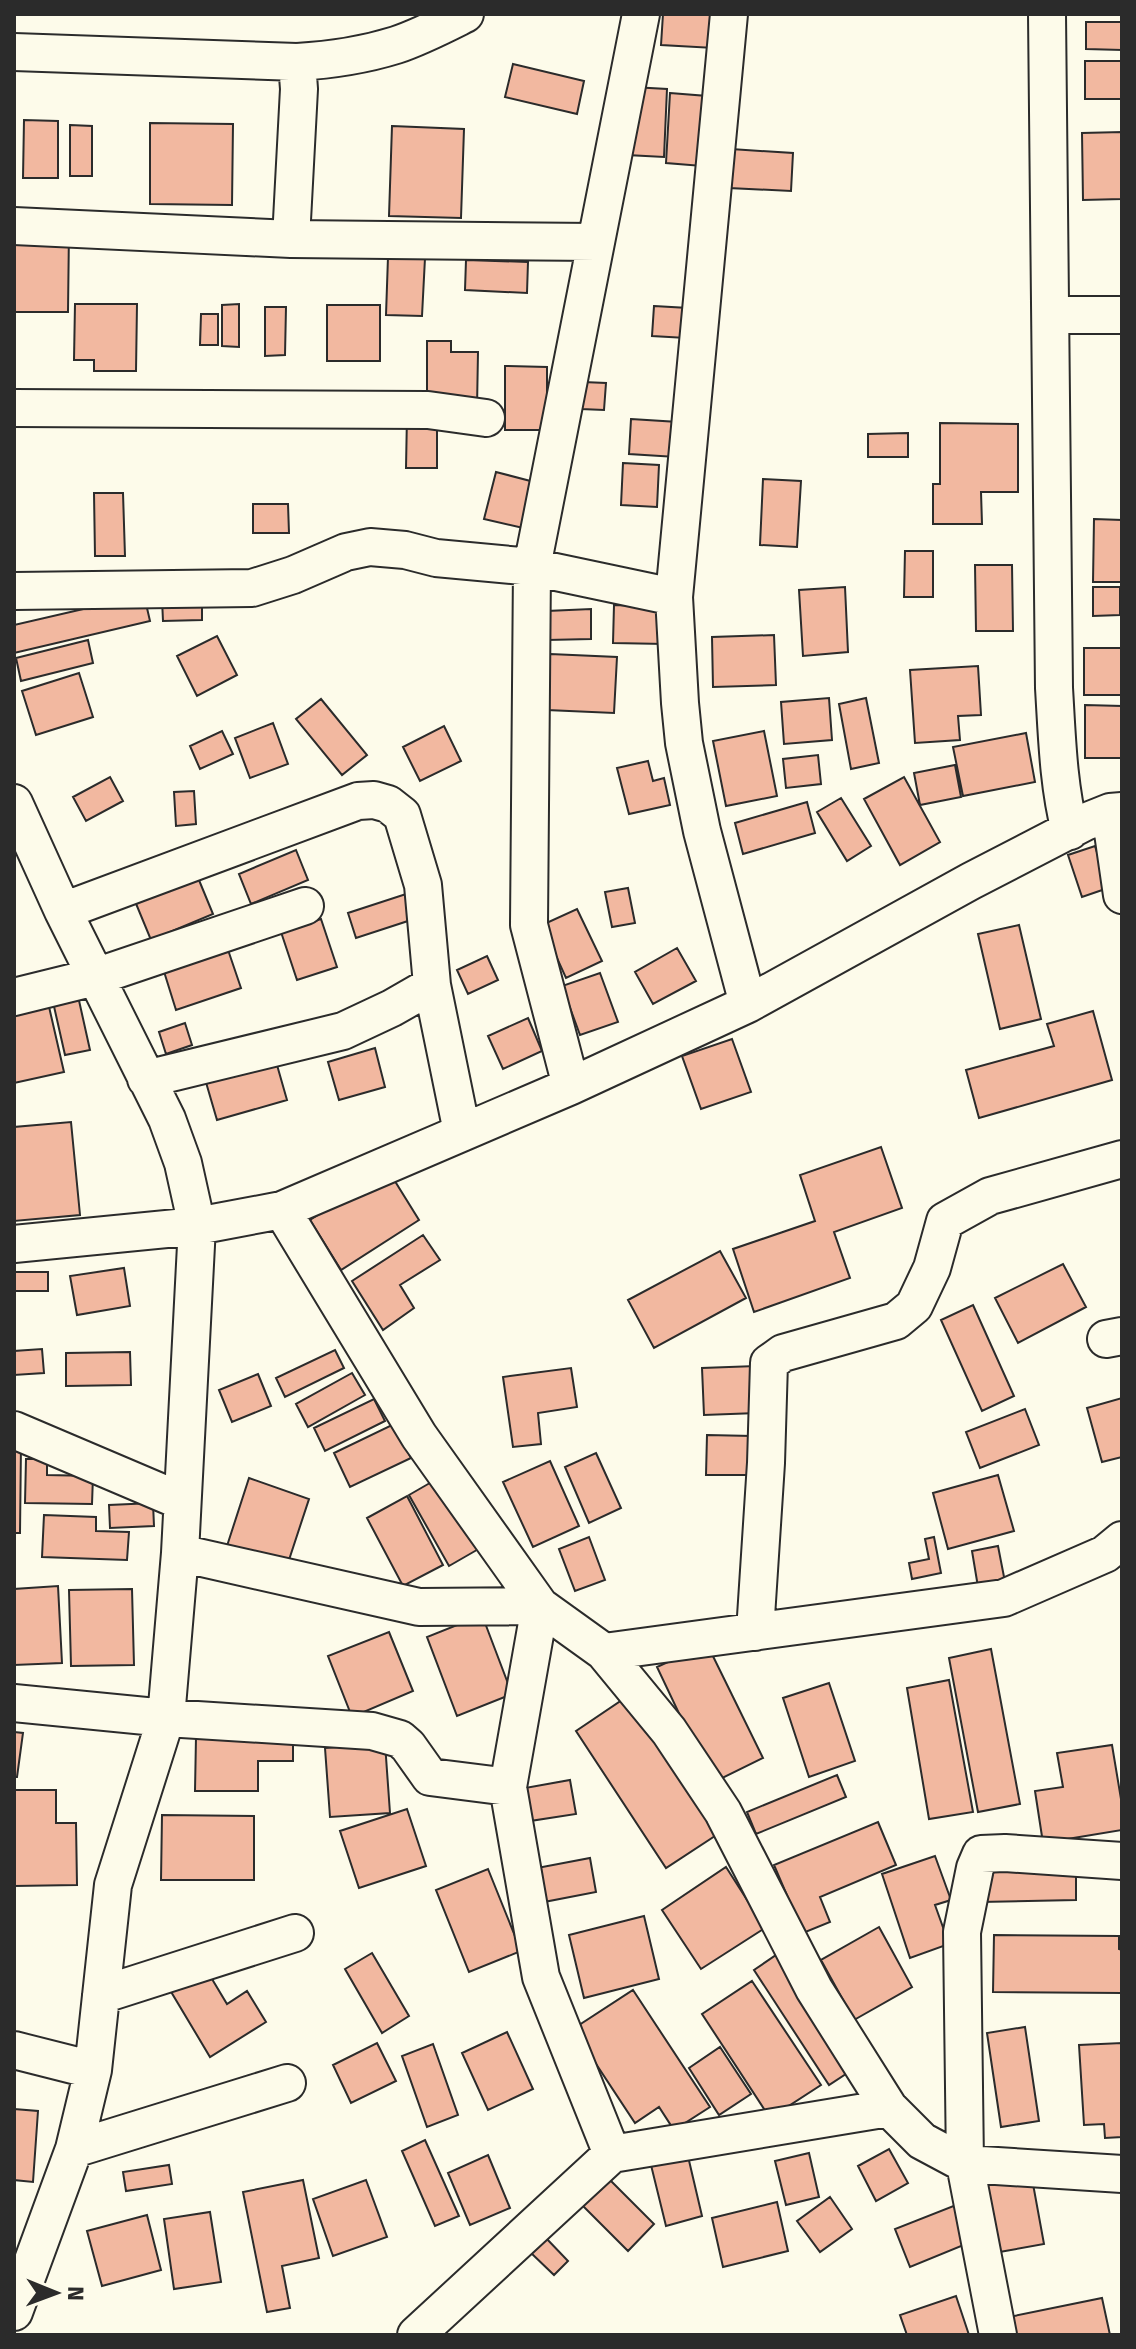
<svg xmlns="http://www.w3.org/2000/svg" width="1136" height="2349" viewBox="0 0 1136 2349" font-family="'Fira Sans',sans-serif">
  <rect width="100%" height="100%" fill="#fdfbea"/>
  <path fill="#f2b8a0" stroke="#2b2b2b" stroke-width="2" d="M663,14H716L714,48L661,45Z
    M1086,22H1122V50L1086,49Z
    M1085,61H1122V99H1085Z
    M513,64L584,81L577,114L505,97Z
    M632,87L667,89L664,157L627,155Z
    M670,93L707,96L702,166L666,163Z
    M24,120L58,121V178H23Z
    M150,123L233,124L232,205L150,204Z
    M70,125L92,126V176H70Z
    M392,126L464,129L461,218L389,216Z
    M1122,132V199L1083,200L1082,133Z
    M731,149L793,153L791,191L729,188Z
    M14,229L69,230L68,312H14Z
    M388,257L425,258L422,316L386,315Z
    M466,260L528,262L527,293L465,290Z
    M75,304H137L136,371H94V360H74Z
    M239,304V347L222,346V305Z
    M327,305H380V361H327Z
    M654,306L688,308L686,338L652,336Z
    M265,307H286L285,355L265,356Z
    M201,314H218V345H200Z
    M427,341H451V352H478L477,408H427Z
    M505,366L547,367V430H505Z
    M583,382L606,383L604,410L581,409Z
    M407,415L437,416V468H406Z
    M631,419L678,422L676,457L629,454Z
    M940,423L1018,424V492H981L982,524H933V484H940Z
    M908,433V457H868V434Z
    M623,463L659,465L657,507L621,505Z
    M496,472L542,484L532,530L484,519Z
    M763,479L801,481L797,547L760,545Z
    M94,493H123L125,556H95Z
    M253,504H288L289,533H253Z
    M1094,519L1122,520V582H1093Z
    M905,551H933V597H904Z
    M975,565H1012L1013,631H976Z
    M845,587L848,652L803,656L799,590Z
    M1093,587H1120V615L1093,616Z
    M144,595L150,621L14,653V625Z
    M202,598V620L163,621L162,599Z
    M614,605L666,606L665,644L613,643Z
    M591,609V639L547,640V611Z
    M774,635L776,685L713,687L712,637Z
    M217,636L237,675L197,696L177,656Z
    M88,640L93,663L21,681L16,658Z
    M1084,648H1122V695H1084Z
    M550,654L617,657L614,713L547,710Z
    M978,666L981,715L958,716L960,740L915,743L910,670Z
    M79,673L93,717L36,735L22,691Z
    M829,698L832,740L784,744L781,702Z
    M866,698L879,763L851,769L839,704Z
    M321,699L367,755L342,775L296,719Z
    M1085,705L1122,706V758H1085Z
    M273,723L288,764L250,778L235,738Z
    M444,726L461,761L420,781L403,747Z
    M222,731L233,754L200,769L190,746Z
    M764,731L777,796L726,806L713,741Z
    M1026,733L1035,782L963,796L953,747Z
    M818,755L821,784L786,788L783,759Z
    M648,761L653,781L664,778L670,805L629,814L617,768Z
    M955,765L961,797L920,805L914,773Z
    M110,777L123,801L86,821L73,797Z
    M904,777L940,842L900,865L864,799Z
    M194,791L196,824L176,826L174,792Z
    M841,798L871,846L847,861L817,812Z
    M807,802L815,833L743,854L735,823Z
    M1095,846L1108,888L1082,897L1068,855Z
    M296,850L308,880L251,904L239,874Z
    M194,868L213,914L151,940L132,894Z
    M628,888L635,923L612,927L605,892Z
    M406,894L414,919L356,938L348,913Z
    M577,909L602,961L566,978L542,925Z
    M321,919L337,967L297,980L281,932Z
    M1019,925L1041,1019L1000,1029L978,934Z
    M225,941L241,988L176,1010L161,962Z
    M677,948L696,981L653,1004L635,972Z
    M487,956L498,980L468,994L457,970Z
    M600,973L618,1022L580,1035L562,986Z
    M78,996L90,1050L65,1055L53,1002Z
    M47,998L64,1072L14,1083V1005Z
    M1093,1011L1112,1080L979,1118L966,1070L1054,1046L1047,1024Z
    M528,1018L542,1051L503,1069L488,1036Z
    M185,1023L192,1045L166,1054L159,1032Z
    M732,1039L751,1092L701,1109L682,1056Z
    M375,1048L385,1087L339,1100L328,1062Z
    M275,1058L287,1100L217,1120L205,1079Z
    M71,1122L80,1215L14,1221V1127Z
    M881,1147L902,1208L834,1232L850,1278L754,1312L733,1249L815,1221L800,1175Z
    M388,1170L419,1220L341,1270L310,1220Z
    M423,1235L440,1260L400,1285L414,1308L383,1330L352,1281Z
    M720,1251L746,1298L654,1348L628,1300Z
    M1063,1264L1086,1307L1018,1343L995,1298Z
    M124,1268L130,1306L77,1315L70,1276Z
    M15,1272H48V1291H15Z
    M973,1305L1014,1396L982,1411L941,1320Z
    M42,1349L44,1373L14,1375V1351Z
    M335,1350L344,1368L285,1397L276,1378Z
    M130,1352L131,1385L66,1386V1353Z
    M756,1366L757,1413L704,1415L702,1368Z
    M571,1368L577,1407L538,1413L541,1444L513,1447L503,1377Z
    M352,1373L365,1395L308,1427L296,1404Z
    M258,1374L271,1406L232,1422L219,1390Z
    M1122,1398V1457L1102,1462L1087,1408Z
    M374,1399L385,1421L325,1451L314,1428Z
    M1025,1409L1039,1445L980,1468L966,1432Z
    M394,1424L411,1458L350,1487L334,1453Z
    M707,1435L752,1436L751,1475H706Z
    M14,1444H21L20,1533H14Z
    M596,1453L621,1508L589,1523L565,1467Z
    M26,1459H47V1475L93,1476L92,1504L25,1503Z
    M550,1461L579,1526L533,1547L503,1482Z
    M998,1475L1014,1531L948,1549L933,1493Z
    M442,1476L482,1547L449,1566L409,1495Z
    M249,1478L309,1499L286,1569L226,1549Z
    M407,1496L443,1565L403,1586L367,1518Z
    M153,1503L154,1526L110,1528L109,1505Z
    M44,1515L96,1517V1531L129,1532L127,1560L42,1557Z
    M589,1537L605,1580L575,1591L559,1549Z
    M934,1537L941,1573L912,1579L909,1563L929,1559L925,1539Z
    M998,1546L1005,1582L978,1587L972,1551Z
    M58,1586L62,1663L14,1665V1589Z
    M132,1589L134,1665L71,1666L69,1590Z
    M482,1615L512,1694L457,1716L427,1637Z
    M389,1632L413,1691L352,1717L328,1656Z
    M707,1644L763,1758L712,1783L657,1667Z
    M991,1649L1020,1804L978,1812L949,1658Z
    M949,1680L973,1812L929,1819L907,1688Z
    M829,1683L855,1761L809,1777L783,1698Z
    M631,1694L721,1832L666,1868L576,1731Z
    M14,1732L23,1733L17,1777H14Z
    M196,1737L293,1738V1761H258V1791H195Z
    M385,1743L390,1813L330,1817L325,1748Z
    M1112,1745L1122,1805V1830L1043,1843L1035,1791L1063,1787L1057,1753Z
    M837,1775L846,1797L756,1834L747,1812Z
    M570,1780L576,1814L530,1821L525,1788Z
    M14,1790H56V1823H76L77,1885L14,1886Z
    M407,1809L426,1866L359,1888L340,1831Z
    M162,1815L254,1816V1880H161Z
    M878,1822L896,1865L820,1897L830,1922L803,1933L774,1865Z
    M935,1856L951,1900L935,1905L949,1944L910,1958L882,1874Z
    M590,1858L596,1892L544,1902L537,1868Z
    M1076,1864V1900L980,1902V1867Z
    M726,1867L765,1928L701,1969L662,1910Z
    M488,1869L521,1951L469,1972L436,1890Z
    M644,1916L659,1979L584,1998L569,1935Z
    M879,1927L912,1987L854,2020L821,1960Z
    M994,1935L1119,1936V1949L1122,1950V1993L993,1992Z
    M372,1953L409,2016L382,2033L345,1969Z
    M779,1953L855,2068L829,2085L754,1970Z
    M206,1969L227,2004L247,1991L266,2022L210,2057L170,1990Z
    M752,1981L821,2085L770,2118L702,2014Z
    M633,1990L710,2107L674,2130L659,2107L635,2123L573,2029Z
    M1025,2027L1039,2121L1001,2127L987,2033Z
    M507,2032L533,2089L488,2110L462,2053Z
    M377,2043L396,2081L351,2103L333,2065Z
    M1122,2043V2137L1105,2138L1104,2124L1084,2125L1079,2045Z
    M433,2044L458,2115L427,2127L402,2056Z
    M720,2047L751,2094L719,2115L689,2068Z
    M14,2109L38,2111L33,2182L14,2180Z
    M425,2140L459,2216L435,2226L402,2151Z
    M889,2149L908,2183L876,2201L858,2166Z
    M687,2152L702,2216L666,2226L650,2161Z
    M809,2153L819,2197L786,2205L775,2161Z
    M488,2155L510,2208L470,2225L448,2173Z
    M169,2165L172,2184L126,2191L123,2172Z
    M602,2172L654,2224L628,2251L576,2199Z
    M1031,2173L1044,2244L988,2254L975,2183Z
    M303,2180L319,2258L282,2266L290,2308L267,2312L243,2192Z
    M366,2180L387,2237L333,2256L313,2199Z
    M830,2197L852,2229L820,2252L797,2221Z
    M777,2202L788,2251L723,2267L712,2218Z
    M956,2205L971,2242L910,2267L895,2229Z
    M210,2212L221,2282L174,2289L164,2219Z
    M147,2215L161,2270L102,2286L87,2231Z
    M545,2237L568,2261L554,2275L530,2252Z
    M956,2296L969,2335H907L900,2315Z
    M1102,2298L1110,2335H1012L1009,2317Z"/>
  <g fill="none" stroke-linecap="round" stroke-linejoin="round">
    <defs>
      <path id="minor" d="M729,14L674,597L680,703L684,743L702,831L748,1004
        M1047,14L1054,688C1057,736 1058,784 1070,831
        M14,52L297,62L299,89L291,239
        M297,62C331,60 364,55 396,45C420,37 443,25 465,14
        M14,226L291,239L596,242
        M1051,315H1122
        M14,408L428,410L486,418
        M14,591L252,588L293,575L346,552L370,547L405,550L436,558L532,567L674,597
        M14,803L63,911L167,1119L183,1163L197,1226L180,1553L166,1718L113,1885L93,2070L74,2149L14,2312
        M1110,812L1122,895
        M63,911L358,801L374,800L388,804L402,815L423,885L432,985L462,1132
        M14,997L95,977L305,906
        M146,1079L343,1031L392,1008L432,985
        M571,1086L529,925L532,567L641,14
        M282,1210L419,1436L540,1606L604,1652L669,1731L723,1812L814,1989L889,2108L922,2141L965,2164L1122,2174
        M14,1244L197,1226L282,1210L571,1086L748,1004L971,881L1085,822L1110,812L1122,811
        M1106,1339L1122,1336
        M14,1430L181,1501
        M180,1553L419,1607L540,1606L508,1787L541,1977L612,2154L889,2108
        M755,1632L766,1463L769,1363L783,1353L896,1321L914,1306L932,1268L945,1221L990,1196L1122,1159
        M604,1652L1004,1598L1105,1554L1122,1540
        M14,1703L166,1718L372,1731L400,1739L408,1746L430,1777L508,1787
        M101,1995L295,1933
        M14,2050L93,2070
        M74,2149L287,2083
        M416,2335L612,2154
        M998,2335L965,2164L962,1932L975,1868L981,1854L1005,1853L1122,1861"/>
    </defs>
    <use href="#minor" stroke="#2b2b2b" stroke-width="40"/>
    <use href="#minor" stroke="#fdfbea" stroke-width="36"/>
  </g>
  <rect width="1136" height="2349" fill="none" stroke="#2b2b2b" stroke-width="32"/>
  <g transform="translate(56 2293) rotate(91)" stroke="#fdfbea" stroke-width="6" paint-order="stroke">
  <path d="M0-6L14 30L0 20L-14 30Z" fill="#2b2b2b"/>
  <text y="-12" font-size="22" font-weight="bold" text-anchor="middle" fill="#2b2b2b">N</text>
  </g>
</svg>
